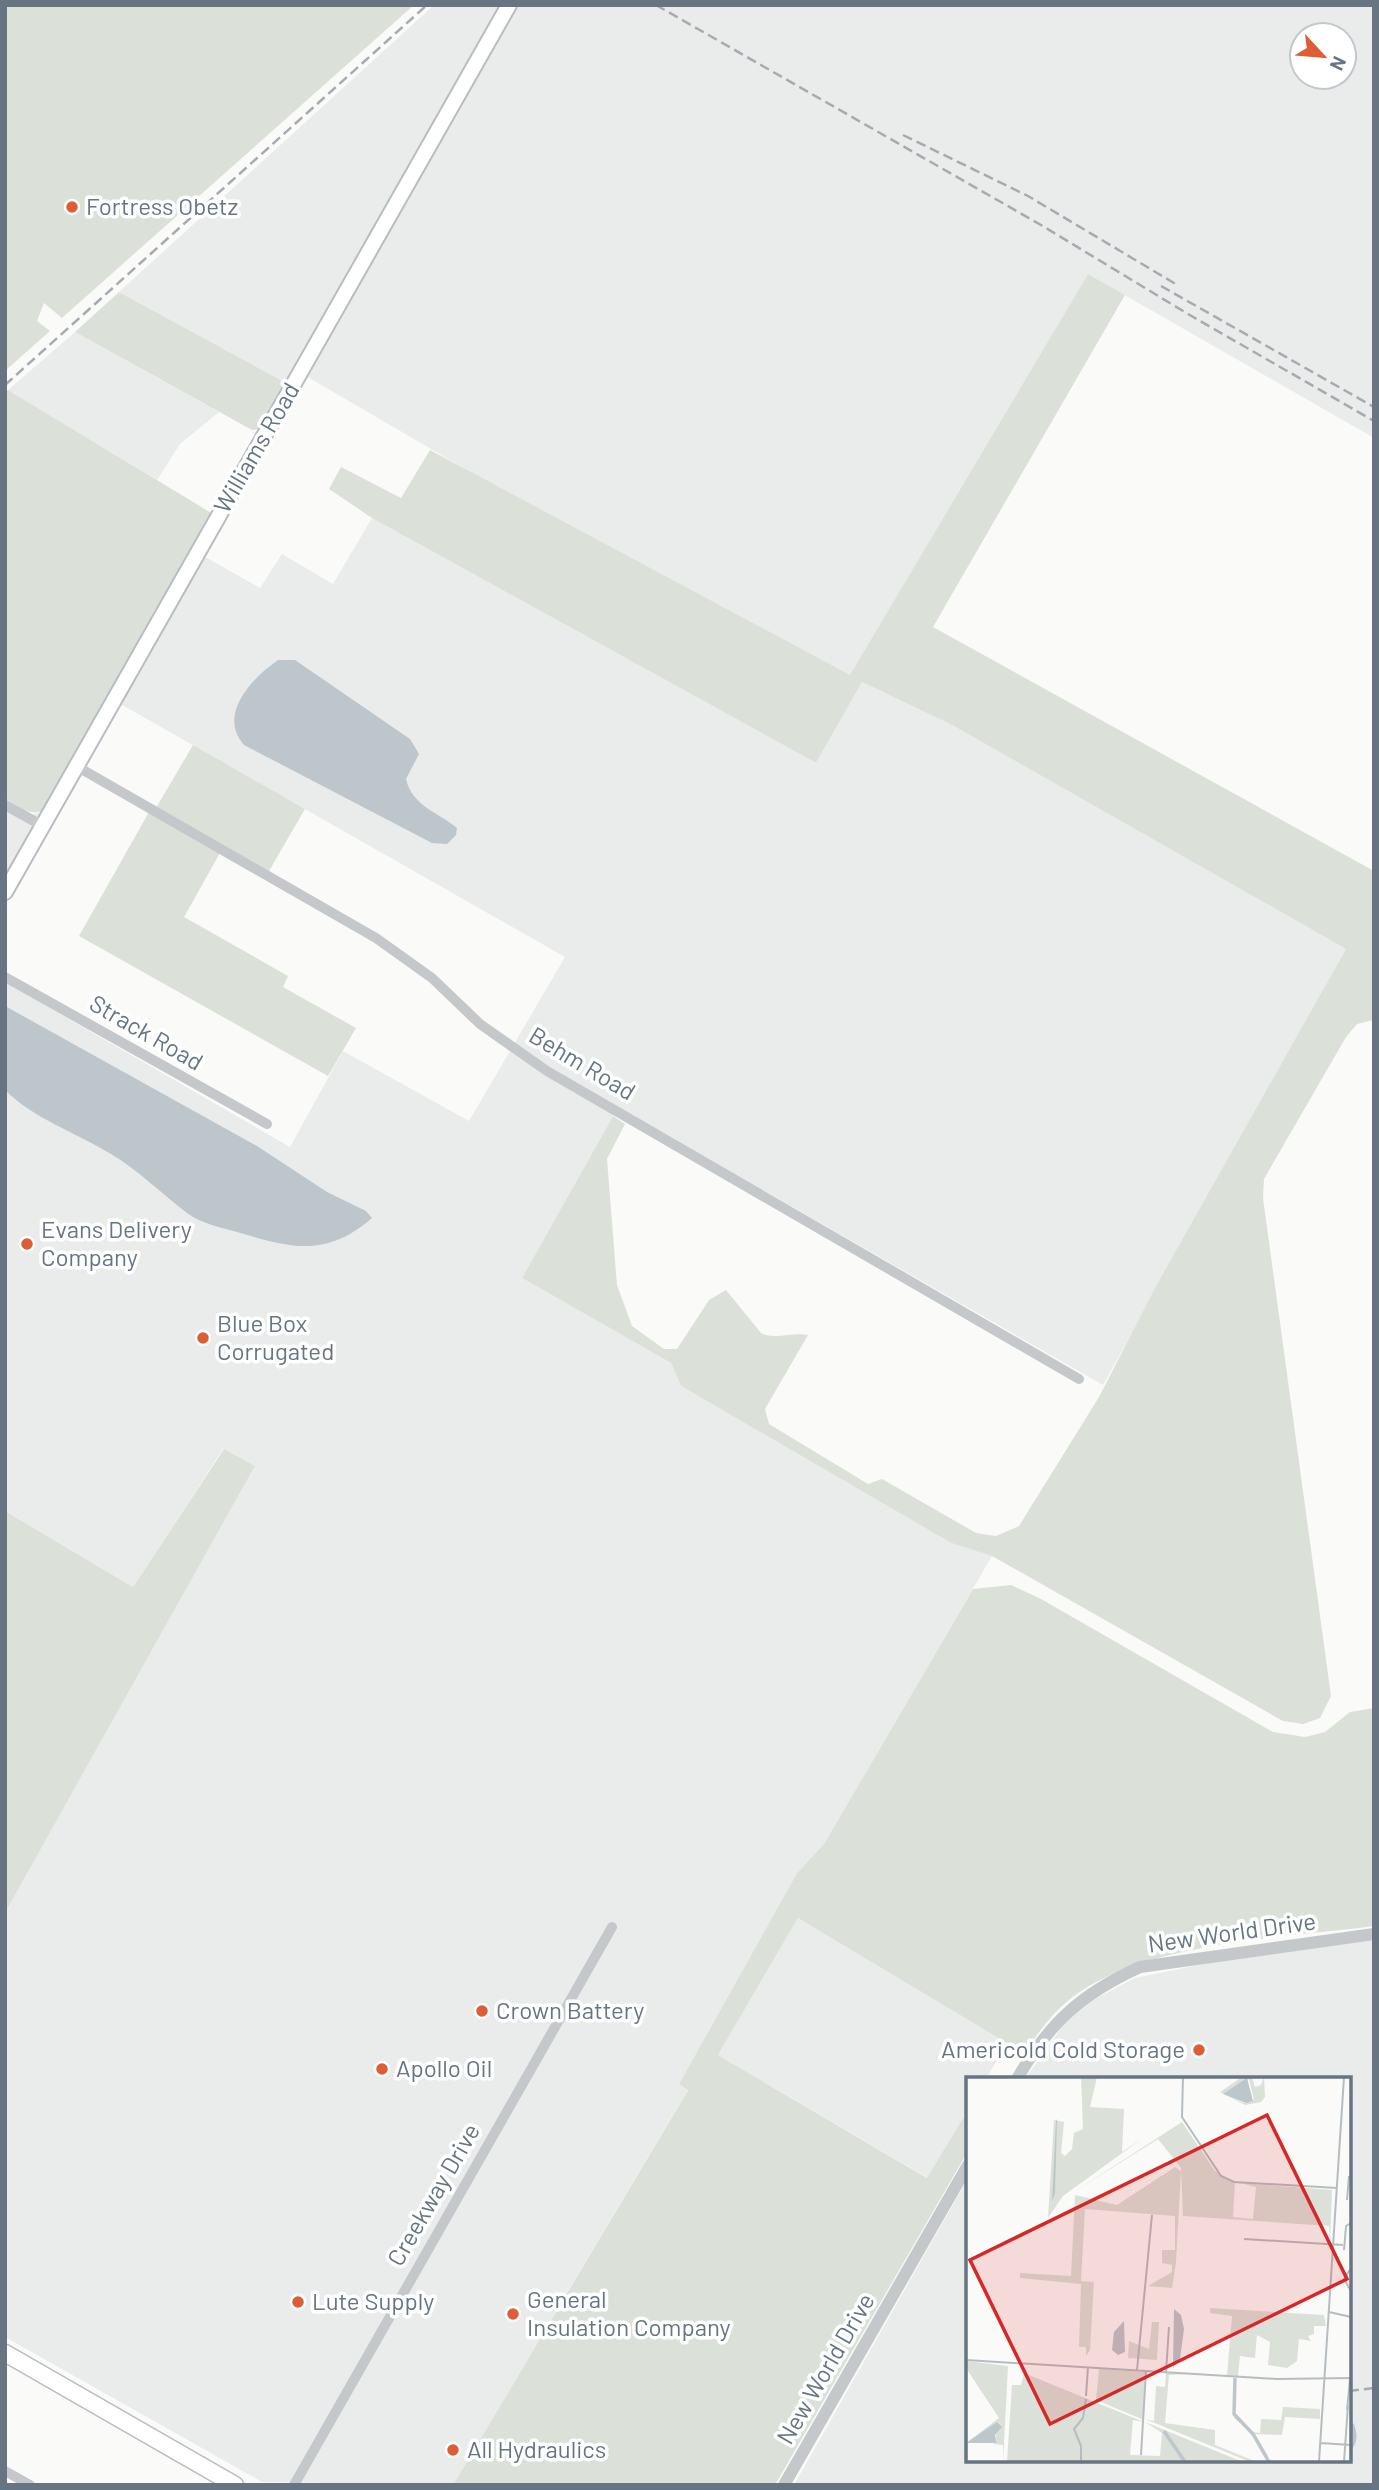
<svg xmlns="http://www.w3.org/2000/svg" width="1379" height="2490" viewBox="0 0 1379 2490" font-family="Barlow,sans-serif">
  <rect width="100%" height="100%" fill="#fafaf8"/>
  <path fill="#eaeceb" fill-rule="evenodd" d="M434,5H1374V438L1088,274L850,676L510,495L306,376L288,384L119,292ZM1302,35H1344V77H1302Z
    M75,332L219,412L180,444L157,480L8,390Z
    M372,518L816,763L862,682L952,725L1346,949L1103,1385L618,1107L522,1278L671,1363L681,1386L951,1543L992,1556L824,1844L797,1873L679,2084L688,2089L453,2485L262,2482L5,2337V1913L255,1466L223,1449L133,1587L5,1511V982L290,1147L343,1051L469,1121L565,957L110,698L193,550L260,588L282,554L333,584Z
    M5,798L32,814L41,813V820L5,884Z
    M798,1918L1008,2041L986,2079H968V2110L928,2178L718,2055Z
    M1374,1940V2485H794L968,2178V2460H1349V2079H1025L1067,2020L1095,1999L1135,1978L1228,1959Z"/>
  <path fill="#dbe1d9" d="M5,5H414L62,318L44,303L37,321L50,331L5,371Z
    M1088,274L1125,295L933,627L1374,871V1020L1357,1024L1346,1037L1264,1179L1263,1198L1331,1696L1320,1718L1303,1724L1283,1721L992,1556L951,1543L681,1386L671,1363L522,1278L613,1116L625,1124L607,1159L617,1285L632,1326L664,1349H677L709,1300L726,1290L761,1333C774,1340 793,1332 808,1335L765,1409L769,1424L868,1484L882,1479L976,1533L996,1536L1019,1526L1099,1397L1155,1288L1346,949L952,725L862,682L816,763L372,518L329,489L341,467L401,498L430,450L850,675Z
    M119,292L288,384L261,429L252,430L75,332Z
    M8,390L213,514L48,807C33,820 20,807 5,798V392Z
    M193,745L305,809L269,871L156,808Z
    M149,812L220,853L184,917L288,976L283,987L356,1028L328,1076L79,936Z
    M224,1449L255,1466L5,1913V1511L133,1587Z
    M1011,1585L1041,1599L1273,1732L1305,1737L1325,1732L1350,1712L1374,1708V1926C1284,1938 1140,1942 1069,2000C1051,2014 1038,2034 1024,2053L798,1918L718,2055L927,2178L968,2110V2151L775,2485H453L688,2090L679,2084L797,1873L824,1844L973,1589Z"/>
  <path fill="#bdc6cb" d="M278,660H295L410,739L419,754L406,779C412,806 438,812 457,828L456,835L447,844L432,843L244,745C217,715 252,678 278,660Z
    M5,1006L257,1146L327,1192L366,1211L372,1218C326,1258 291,1248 237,1232C220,1227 202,1224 187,1213C161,1193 139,1171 111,1154C77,1133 34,1119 5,1090Z
    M1349,2421L1354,2424C1358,2436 1358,2443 1349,2453Z"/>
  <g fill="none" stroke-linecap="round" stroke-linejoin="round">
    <defs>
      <path id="secondary" d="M5,892L509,5"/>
      <path id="primary" d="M5,2353L235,2485"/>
    </defs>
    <use href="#secondary" stroke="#b8bdc1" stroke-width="18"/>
    <use href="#primary" stroke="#b9bdc1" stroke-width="19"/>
    <path stroke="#c4c8cb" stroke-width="10" d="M76,766L376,938L432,978L480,1024L547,1071L1079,1379
      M5,805L43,826
      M5,977L267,1124
      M5,2471L30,2485
      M294,2485L612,1927"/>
    <path stroke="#c4c8cb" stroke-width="12" d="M1017,2079C1049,2023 1081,1994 1140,1967L1374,1934
      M784,2485L968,2165"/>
    <use href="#secondary" stroke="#fff" stroke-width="14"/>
    <use href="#primary" stroke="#fff" stroke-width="16"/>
    <path stroke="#a5abb0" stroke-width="2.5" stroke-dasharray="10 5" stroke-linecap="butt" d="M656,5L1041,225L1188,314L1374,421
      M903,135L1028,196L1179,286
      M1161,286L1374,407
      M5,385L427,5
      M1349,2391L1374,2388"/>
  </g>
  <g fill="#dd5e34" stroke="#fff" stroke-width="2.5">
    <circle cx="72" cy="207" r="7"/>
    <circle cx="27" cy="1244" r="7"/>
    <circle cx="203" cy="1338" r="7"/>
    <circle cx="482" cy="2011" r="7"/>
    <circle cx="1199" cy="2050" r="7"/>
    <circle cx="382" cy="2069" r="7"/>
    <circle cx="298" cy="2302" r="7"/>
    <circle cx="513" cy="2314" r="7"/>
    <circle cx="453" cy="2450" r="7"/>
  </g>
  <g text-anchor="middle" stroke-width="7" stroke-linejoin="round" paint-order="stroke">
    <g font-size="24" fill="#667581" stroke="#fff" text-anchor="start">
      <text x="86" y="215">Fortress Obetz</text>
      <text x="41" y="1238">Evans Delivery<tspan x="41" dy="28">Company</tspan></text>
      <text x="217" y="1332">Blue Box<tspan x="217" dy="28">Corrugated</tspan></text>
      <text x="496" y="2019">Crown Battery</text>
      <text x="1185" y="2058" text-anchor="end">Americold Cold Storage</text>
      <text x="396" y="2077">Apollo Oil</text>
      <text x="527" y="2308">General<tspan x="527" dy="28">Insulation Company</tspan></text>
      <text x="312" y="2310">Lute Supply</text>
      <text x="467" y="2458">All Hydraulics</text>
    </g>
    <g font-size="24" fill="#667581" stroke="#fff">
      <text transform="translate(257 448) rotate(-60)" y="8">Williams Road</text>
      <text transform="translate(146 1033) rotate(30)" y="8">Strack Road</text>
      <text transform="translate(582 1064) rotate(31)" y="8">Behm Road</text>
      <text transform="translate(1232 1933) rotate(-8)" y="8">New World Drive</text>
      <text transform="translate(434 2195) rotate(-60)" y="8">Creekway Drive</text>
      <text transform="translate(826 2369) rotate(-60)" y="8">New World Drive</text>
    </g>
  </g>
  <g transform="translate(966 2077)">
    <rect width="385" height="385" fill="#fafaf8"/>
    <path d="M115,0H131L124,30L158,32L156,75L177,61L97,119L82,141L88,43L98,45L95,76L99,79L106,72L108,56L117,52ZM276,0H286L289,10L295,8L298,0L299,20L295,25L279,28L254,15ZM283,2L288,23L278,26L258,17ZM216,45L249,94L269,106L267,140L287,142L290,110L274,106L366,113L364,165L363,149L217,139L215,91L192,62L108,115ZM209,90L215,94L210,185L206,211L182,209L206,195V188L196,186V173H209V139L119,132L115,204L128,205L124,273L120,279V270H113L115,207L54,201V196L105,199L109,118L151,128ZM244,231L358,238L360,249H348V257L342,259L345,264L333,262L331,284L321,291L302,288L304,265L291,258L289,281L274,279L272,299L261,298L266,239L244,236ZM186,245H193L191,283L162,281L163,264L183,272ZM0,284L42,289L37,385V368L28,367L33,345L0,366L33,341L0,291ZM133,292L179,295L178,343L130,323ZM58,296L178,345L167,343L164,378L194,379L196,356L179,345L277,385H41L46,308H55ZM200,296L223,297L203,298L199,346L249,353V368L291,385L282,384L179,342L188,344L190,309L199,310ZM268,300V337L287,355L294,356L295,342L315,343L317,330L354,332V342L319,340L316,358L289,357L302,379V385L287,357L268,341Z" fill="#dbe1d9" fill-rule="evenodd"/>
    <path d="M281,1L287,24L280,26L257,17ZM91,42L89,117L86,124L90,44ZM208,232L215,238L218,252L214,282L207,291ZM158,244L159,275L152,278L146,273L148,255ZM31,345L36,350L29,358L30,366H0Z" fill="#bdc6cb"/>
    <path fill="none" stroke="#bdc6cb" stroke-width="3.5" d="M269,301L268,337L287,357L303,385M198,354L219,385"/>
    <path fill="none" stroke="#b6bdc1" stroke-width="2" d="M217,0L216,40L255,99L268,105L371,111M381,123L383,99M278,162L377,168M378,173L380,149L385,146M385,191L378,202L385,214M363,235L385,240M0,283L311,302L385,301M171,293L186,138M200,295L203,250M120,319L122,290M381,333L384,302M354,366L385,368M175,378L180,294M115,385V369L108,352L117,341L120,322M353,385L378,0M378,385L382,328"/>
    <path fill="#d62828" fill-opacity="0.15" stroke="#d62828" stroke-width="3.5" d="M301,38L381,202L84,347L4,183Z"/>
    <rect width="385" height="385" fill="none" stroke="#667581" stroke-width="3.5"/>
  </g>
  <rect width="1379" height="2490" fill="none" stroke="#667581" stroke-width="14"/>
  <g transform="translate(1323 56) rotate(116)"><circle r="33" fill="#ffffff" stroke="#c2c8cd" stroke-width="2"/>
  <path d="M0-5L12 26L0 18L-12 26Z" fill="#dd5e34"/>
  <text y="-10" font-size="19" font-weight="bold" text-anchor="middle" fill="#667581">N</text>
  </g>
</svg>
